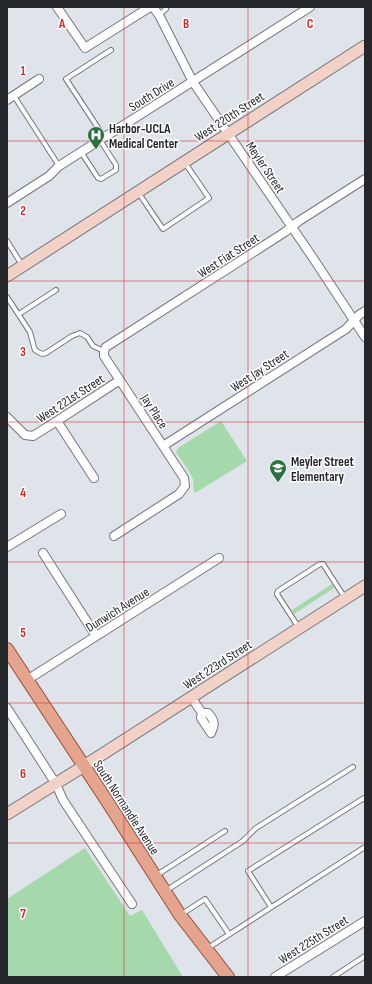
<svg xmlns="http://www.w3.org/2000/svg" width="372" height="984" viewBox="0 0 372 984" font-family="'Sofia Sans Condensed',sans-serif">
  <rect width="100%" height="100%" fill="#dfe3ea"/>
  <path fill="#a5d8aa" d="M221,421L247,461L195,493C192,488 195,483 192,477C188,469 181,460 176,452L178,448Z
    M332,584L334,588L294,614L292,610Z
    M85,848L130,916L142,910L183,977H7V899Z"/>
  <g fill="none" stroke-linecap="round" stroke-linejoin="round">
    <defs>
      <path id="lane" d="M159,15L166,9
        M14,96L59,166
        M104,137L66,79L111,50
        M81,152L98,178L101,179L116,170V165L100,140
        M138,192L163,229L209,198L185,163
        M7,241L22,265
        M7,297L30,332L34,347L35,350L40,353L43,354L46,353L72,336L80,333L87,337L93,346L104,351
        M19,314L56,290
        M299,628L277,594L278,591L320,564H323L345,598
        M157,875L225,831
        M167,890L243,841L256,828L353,767
        M271,907L248,871L364,798L365,800
        M182,914L205,899L229,934
        M208,948L365,847
        M333,977L365,956"/>
      <path id="street" d="M57,7L85,48L150,7
        M153,7L159,15L193,82L313,258L365,337
        M7,100L39,79
        M7,203L49,176L59,166L310,7
        M7,417L25,435L33,436L57,421L120,380
        M57,421L94,478
        M163,446L346,329L359,315L365,311
        M114,536L179,494L185,486L184,478L104,356V351L106,347L285,232L299,221L365,179
        M7,547L61,514
        M43,553L96,636
        M27,680L219,558
        M191,697L202,713L201,718L211,733C215,724 215,721 208,713H202
        M7,708L56,784L63,800L132,904
        M275,977L365,921"/>
      <path id="secondary" d="M7,276L365,46
        M7,814L84,766L365,586"/>
      <path id="primary" d="M7,649L105,798L180,915L228,977"/>
    </defs>
    <use href="#lane" stroke="#74777e" stroke-width="6"/>
    <use href="#street" stroke="#74777e" stroke-width="10"/>
    <use href="#secondary" stroke="#74777e" stroke-width="13"/>
    <use href="#primary" stroke="#955039" stroke-width="14"/>
    <use href="#lane" stroke="#fff" stroke-width="4"/>
    <use href="#street" stroke="#fff" stroke-width="8"/>
    <use href="#secondary" stroke="#f2d1c6" stroke-width="11"/>
    <use href="#primary" stroke="#e4a48e" stroke-width="12"/>
  </g>
  <path fill="none" stroke="#d62828" stroke-width="1" stroke-opacity="0.55" d="M124,7V977M248,7V977M7,141H365M7,281H365M7,422H365M7,562H365M7,703H365M7,843H365"/>
  <defs>
    <symbol id="hospital-pin" viewBox="-11 -11 22 30"><path d="M0 17L-7.5 6A9.5 9.5 0 1 1 7.5 6Z" fill="#2c723e" stroke="#fff"/><path d="M-5-5h3v3.5h4V-5h3V5h-3V1.5h-4V5h-3Z" fill="#fff"/></symbol>
    <symbol id="school-pin" viewBox="-11 -11 22 30"><path d="M0 17L-7.5 6A9.5 9.5 0 1 1 7.5 6Z" fill="#2c723e" stroke="#fff"/><path d="M0-5L7-2L0 1L-7-2ZM-4 1L0 2.5L4 1V4Q0 6-4 4Z" fill="#fff"/></symbol>
  </defs>
  <g fill-rule="evenodd">
    <use href="#hospital-pin" x="86" y="125" width="20" height="27"/>
    <use href="#school-pin" x="268" y="458" width="20" height="27"/>
  </g>
  <g text-anchor="middle" stroke-width="3" stroke-linejoin="round" paint-order="stroke">
    <g font-size="13" fill="#252629" stroke="#fff">
      <text transform="translate(151 94) rotate(-32)" y="5">South Drive</text>
      <text transform="translate(229 116) rotate(-33)" y="5">West 220th Street</text>
      <text transform="translate(266 167) rotate(56)" y="5">Meyler Street</text>
      <text transform="translate(228 255) rotate(-33)" y="5">West Fiat Street</text>
      <text transform="translate(259 370) rotate(-33)" y="5">West Jay Street</text>
      <text transform="translate(70 398) rotate(-33)" y="5">West 221st Street</text>
      <text transform="translate(155 411) rotate(57)" y="5">Jay Place</text>
      <text transform="translate(117 609) rotate(-32)" y="5">Dunwich Avenue</text>
      <text transform="translate(217 664) rotate(-33)" y="5">West 223rd Street</text>
      <text transform="translate(127 807) rotate(57)" y="5">South Normandie Avenue</text>
      <text transform="translate(313 939) rotate(-32)" y="5">West 225th Street</text>
    </g>
    <g font-size="13" font-weight="bold" fill="#252629" stroke="#fff" text-anchor="start">
      <text x="109" y="133">Harbor-UCLA<tspan x="109" dy="15">Medical Center</tspan></text>
      <text x="291" y="466">Meyler Street<tspan x="291" dy="15">Elementary</tspan></text>
    </g>
  </g>
  <g font-size="13" text-anchor="middle" font-weight="bold" fill="#d62828" stroke="#fff" stroke-width="3" stroke-linejoin="round" paint-order="stroke">
    <text x="62" y="28">A</text>
    <text x="186" y="28">B</text>
    <text x="310" y="28">C</text>
    <text x="23" y="75">1</text>
    <text x="23" y="215">2</text>
    <text x="23" y="356">3</text>
    <text x="23" y="497">4</text>
    <text x="23" y="637">5</text>
    <text x="23" y="778">6</text>
    <text x="23" y="918">7</text>
  </g>
  <rect width="372" height="984" fill="none" stroke="#252629" stroke-width="16"/>
</svg>
